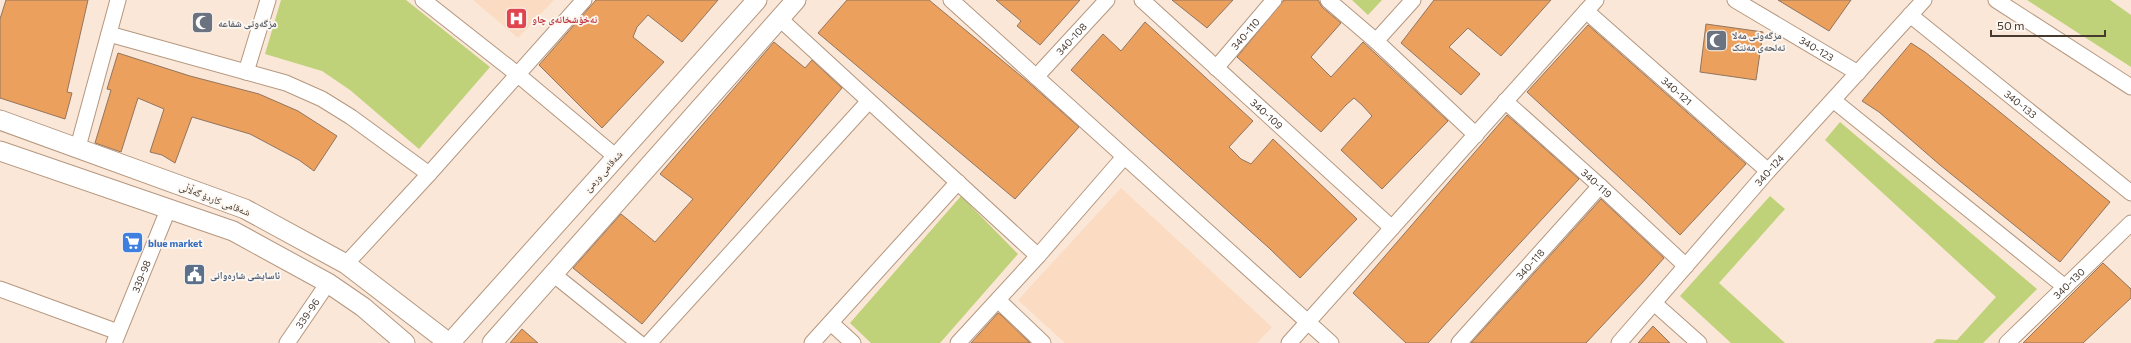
<svg xmlns="http://www.w3.org/2000/svg" width="2131" height="343" viewBox="0 0 2131 343" font-family="Commissioner,'Noto Naskh Arabic',sans-serif">
  <rect width="100%" height="100%" fill="#fae7d7"/>
  <path fill="#fbdcc3" d="M473,0H554L518,38Z
    M1121,188L1272,327L1257,343H1065L1018,300Z"/>
  <path fill="#bfd279" d="M281,0H406L490,67L419,149L350,90L322,71L265,54Z
    M1352,0H1382L1368,15Z
    M2027,0H2110L2131,15V67Z
    M1840,122L2037,289L1983,343H1933L1937,339L1957,340L1996,297L1825,140Z
    M961,196L1018,254L940,343H871L850,323Z
    M1770,196L1785,209L1719,283L1785,343H1731L1680,296Z"/>
  <path fill="#eba05e" stroke="#92755e" d="M6,0H88L67,92L72,93L65,119L0,98V19Z
    M596,0H718L682,42L648,15L637,27L633,37L664,62L602,128L539,65Z
    M847,0H929L1027,81L1079,127L1015,199L818,33Z
    M996,0H1080L1040,45L1017,26L1021,21Z
    M1172,0H1233L1207,28Z
    M1284,0H1318L1322,7L1341,23L1311,57L1331,77L1363,42L1448,121L1382,189L1341,150L1372,116L1362,105L1354,98L1346,105L1321,132L1237,57Z
    M1434,0H1551L1501,56L1468,28L1449,47L1480,74L1461,95L1401,43Z
    M1778,0H1851L1829,31Z
    M1145,22L1253,121L1229,147L1241,159L1251,164L1273,139L1357,219L1300,278L1269,248L1071,70L1103,34L1121,51Z
    M1706,24L1763,32L1756,80L1700,72Z
    M1588,25L1746,164L1680,235L1646,202L1527,92Z
    M774,42L805,68L812,60L842,88L642,324L573,268L621,214L655,242L693,199L660,174Z
    M1911,43L1925,52L1990,104L2110,202L2060,262L1940,165L1879,112L1862,101Z
    M118,53L190,76L259,94L298,111L337,136L314,171L299,160L250,134L192,117L175,163L162,155L150,152L164,109L138,98L121,152L95,143L111,90L107,89Z
    M1507,115L1579,179L1428,343H1406L1353,293Z
    M1601,199L1664,258L1642,283L1586,343H1471Z
    M2103,263L2131,289V298L2083,343H2023Z
    M998,313L1001,315L1030,343H971Z
    M1653,326L1670,343H1638Z
    M522,329L538,343H510Z"/>
  <g fill="none" stroke-linecap="round" stroke-linejoin="round">
    <defs>
      <g id="minor">
        <path d="M423,0L517,74L615,156"/>
        <path d="M951,0L1331,343"/>
        <path id="s1" d="M1142,0L1392,228"/>
        <path d="M1328,0L1376,41L1476,135"/>
        <path id="s2" d="M1735,0L1858,73"/>
        <path d="M1996,0L2131,87"/>
        <path id="s3" d="M1586,11L1768,171"/>
        <path id="s4" d="M1910,15L2131,193"/>
        <path d="M780,19L1038,256"/>
        <path d="M109,34L286,83L322,99L351,117L429,174"/>
        <path d="M1376,41L1413,0"/>
        <path id="s5" d="M1216,68L1274,0"/>
        <path d="M246,72L268,0"/>
        <path id="s6" d="M1036,77L1107,0"/>
        <path d="M1833,100L2065,287"/>
        <path id="s7" d="M1505,101L1600,186L1686,266"/>
        <path d="M78,147L118,0"/>
        <path d="M346,264L429,174L584,0"/>
        <path d="M553,274L639,343"/>
        <path d="M0,289L118,332"/>
        <path d="M998,300L1043,343"/>
        <path d="M1654,303L1699,343"/>
        <path d="M831,323L853,343"/>
        <path id="s8" d="M114,343L168,210"/>
        <path id="s9" d="M287,343L328,283"/>
        <path d="M649,343L869,101"/>
        <path d="M812,343L958,182"/>
        <path d="M958,343L1038,256L1124,157"/>
        <path d="M1289,343L1596,0"/>
        <path id="s10" d="M1459,343L1600,186"/>
        <path id="s11" d="M1619,343L1768,171L1924,0"/>
        <path id="s12" d="M2007,343L2131,223"/>
      </g>
      <path id="tertiary" d="M0,120L245,209L346,264L449,343
        M0,151L233,231L328,283L363,307L405,343
        M450,343L757,0
        M492,343L796,0"/>
    </defs>
    <use href="#minor" stroke="#b5977f" stroke-width="17"/>
    <use href="#tertiary" stroke="#b5977f" stroke-width="21"/>
    <use href="#minor" stroke="#fff" stroke-width="15"/>
    <use href="#tertiary" stroke="#fff" stroke-width="19"/>
  </g>
  <defs>
    <symbol id="hospital-square" viewBox="-11 -11 22 22"><rect x="-9" y="-9" width="18" height="18" rx="4" fill="#e0444e" stroke="#fdf7f1"/><path d="M-5-5h3v3.5h4V-5h3V5h-3V1.5h-4V5h-3Z" fill="#fff"/></symbol>
    <symbol id="mosque-square" viewBox="-11 -11 22 22"><rect x="-9" y="-9" width="18" height="18" rx="4" fill="#6b7280" stroke="#fdf7f1"/><path d="M3.5-4.9A6 6 0 1 0 3.5 4.9A5 5 0 1 1 3.5-4.9Z" fill="#fff"/></symbol>
    <symbol id="supermarket-square" viewBox="-11 -11 22 22"><rect x="-9" y="-9" width="18" height="18" rx="4" fill="#3f7fe0" stroke="#fdf7f1"/><path d="M-6-5.5h2.5l.6 2H6L4.5 2H-2.5L-4.4-4H-6ZM-1.5 3.2a1.3 1.3 0 1 0 .1 0ZM3 3.2a1.3 1.3 0 1 0 .1 0Z" fill="#fff"/></symbol>
    <symbol id="civic-square" viewBox="-11 -11 22 22"><rect x="-9" y="-9" width="18" height="18" rx="4" fill="#5c6f8a" stroke="#fdf7f1"/><path d="M-.6-6.5H3V-4.5H.6V-3L4-1V1h2V6H-6V1h2V-1L-.6-3ZM-1.2 2.5V6h2.4V2.5Z" fill="#fff"/></symbol>
  </defs>
  <g fill-rule="evenodd">
    <use href="#hospital-square" x="504" y="6" width="25" height="25"/>
    <use href="#mosque-square" x="190" y="10" width="25" height="25"/>
    <use href="#mosque-square" x="1704" y="28" width="25" height="25"/>
    <use href="#supermarket-square" x="120" y="230" width="25" height="25"/>
    <use href="#civic-square" x="182" y="262" width="25" height="25"/>
  </g>
  <g text-anchor="middle" stroke-width="3.5" stroke-linejoin="round" paint-order="stroke">
    <g font-size="10" font-weight="bold" fill="#be3a42" stroke="#fdf7f1" text-anchor="start">
      <text x="532" y="23">نەخۆشخانەی چاو</text>
    </g>
    <g font-size="10" font-weight="bold" fill="#5b616d" stroke="#fdf7f1" text-anchor="start">
      <text x="218" y="27">مزگەوتی شفاعە</text>
      <text x="1732" y="39">مزگەوتی مەلا<tspan x="1732" dy="12">تەلحەی مەنتک</tspan></text>
    </g>
    <g font-size="10" fill="#46392f" stroke="#fdf7f1">
      <text dy="4" stroke="none"><textPath href="#s5" startOffset="45">340-110</textPath></text>
      <text dy="4" stroke="none"><textPath href="#s6" startOffset="52">340-108</textPath></text>
      <text dy="4" stroke="none"><textPath href="#s2" startOffset="95">340-123</textPath></text>
      <text dy="4" stroke="none"><textPath href="#s3" startOffset="121">340-121</textPath></text>
      <text dy="4" stroke="none"><textPath href="#s4" startOffset="142">340-133</textPath></text>
      <text dy="4" stroke="none"><textPath href="#s1" startOffset="169">340-109</textPath></text>
      <text dy="4" stroke="none"><textPath href="#s11" startOffset="229">340-124</textPath></text>
      <text transform="translate(603 171) rotate(-48)" y="4">شەقامی ورمێ</text>
      <text dy="4" stroke="none"><textPath href="#s7" startOffset="123">340-119</textPath></text>
      <text transform="translate(215 199) rotate(21)" y="4">شەقامی کاردۆ گەڵاڵی</text>
      <text dy="4" stroke="none"><textPath href="#s10" startOffset="106">340-118</textPath></text>
      <text dy="4" stroke="none"><textPath href="#s8" startOffset="72">339-98</textPath></text>
      <text dy="4" stroke="none"><textPath href="#s12" startOffset="86">340-130</textPath></text>
      <text dy="4" stroke="none"><textPath href="#s9" startOffset="36">339-96</textPath></text>
    </g>
    <g font-size="10" font-weight="bold" fill="#366cbe" stroke="#fdf7f1" text-anchor="start">
      <text x="148" y="247">blue market</text>
    </g>
    <g font-size="10" font-weight="bold" fill="#4e5e75" stroke="#fdf7f1" text-anchor="start">
      <text x="210" y="279">ئاسایشی شارەوانی</text>
    </g>
  </g>
  <path d="M1991 30v6h114v-6" fill="none" stroke="#46392f" stroke-width="2"/>
  <text x="1997" y="30" font-size="12" fill="#46392f" stroke="#fdf7f1" stroke-width="3" paint-order="stroke">50 m</text>
</svg>
